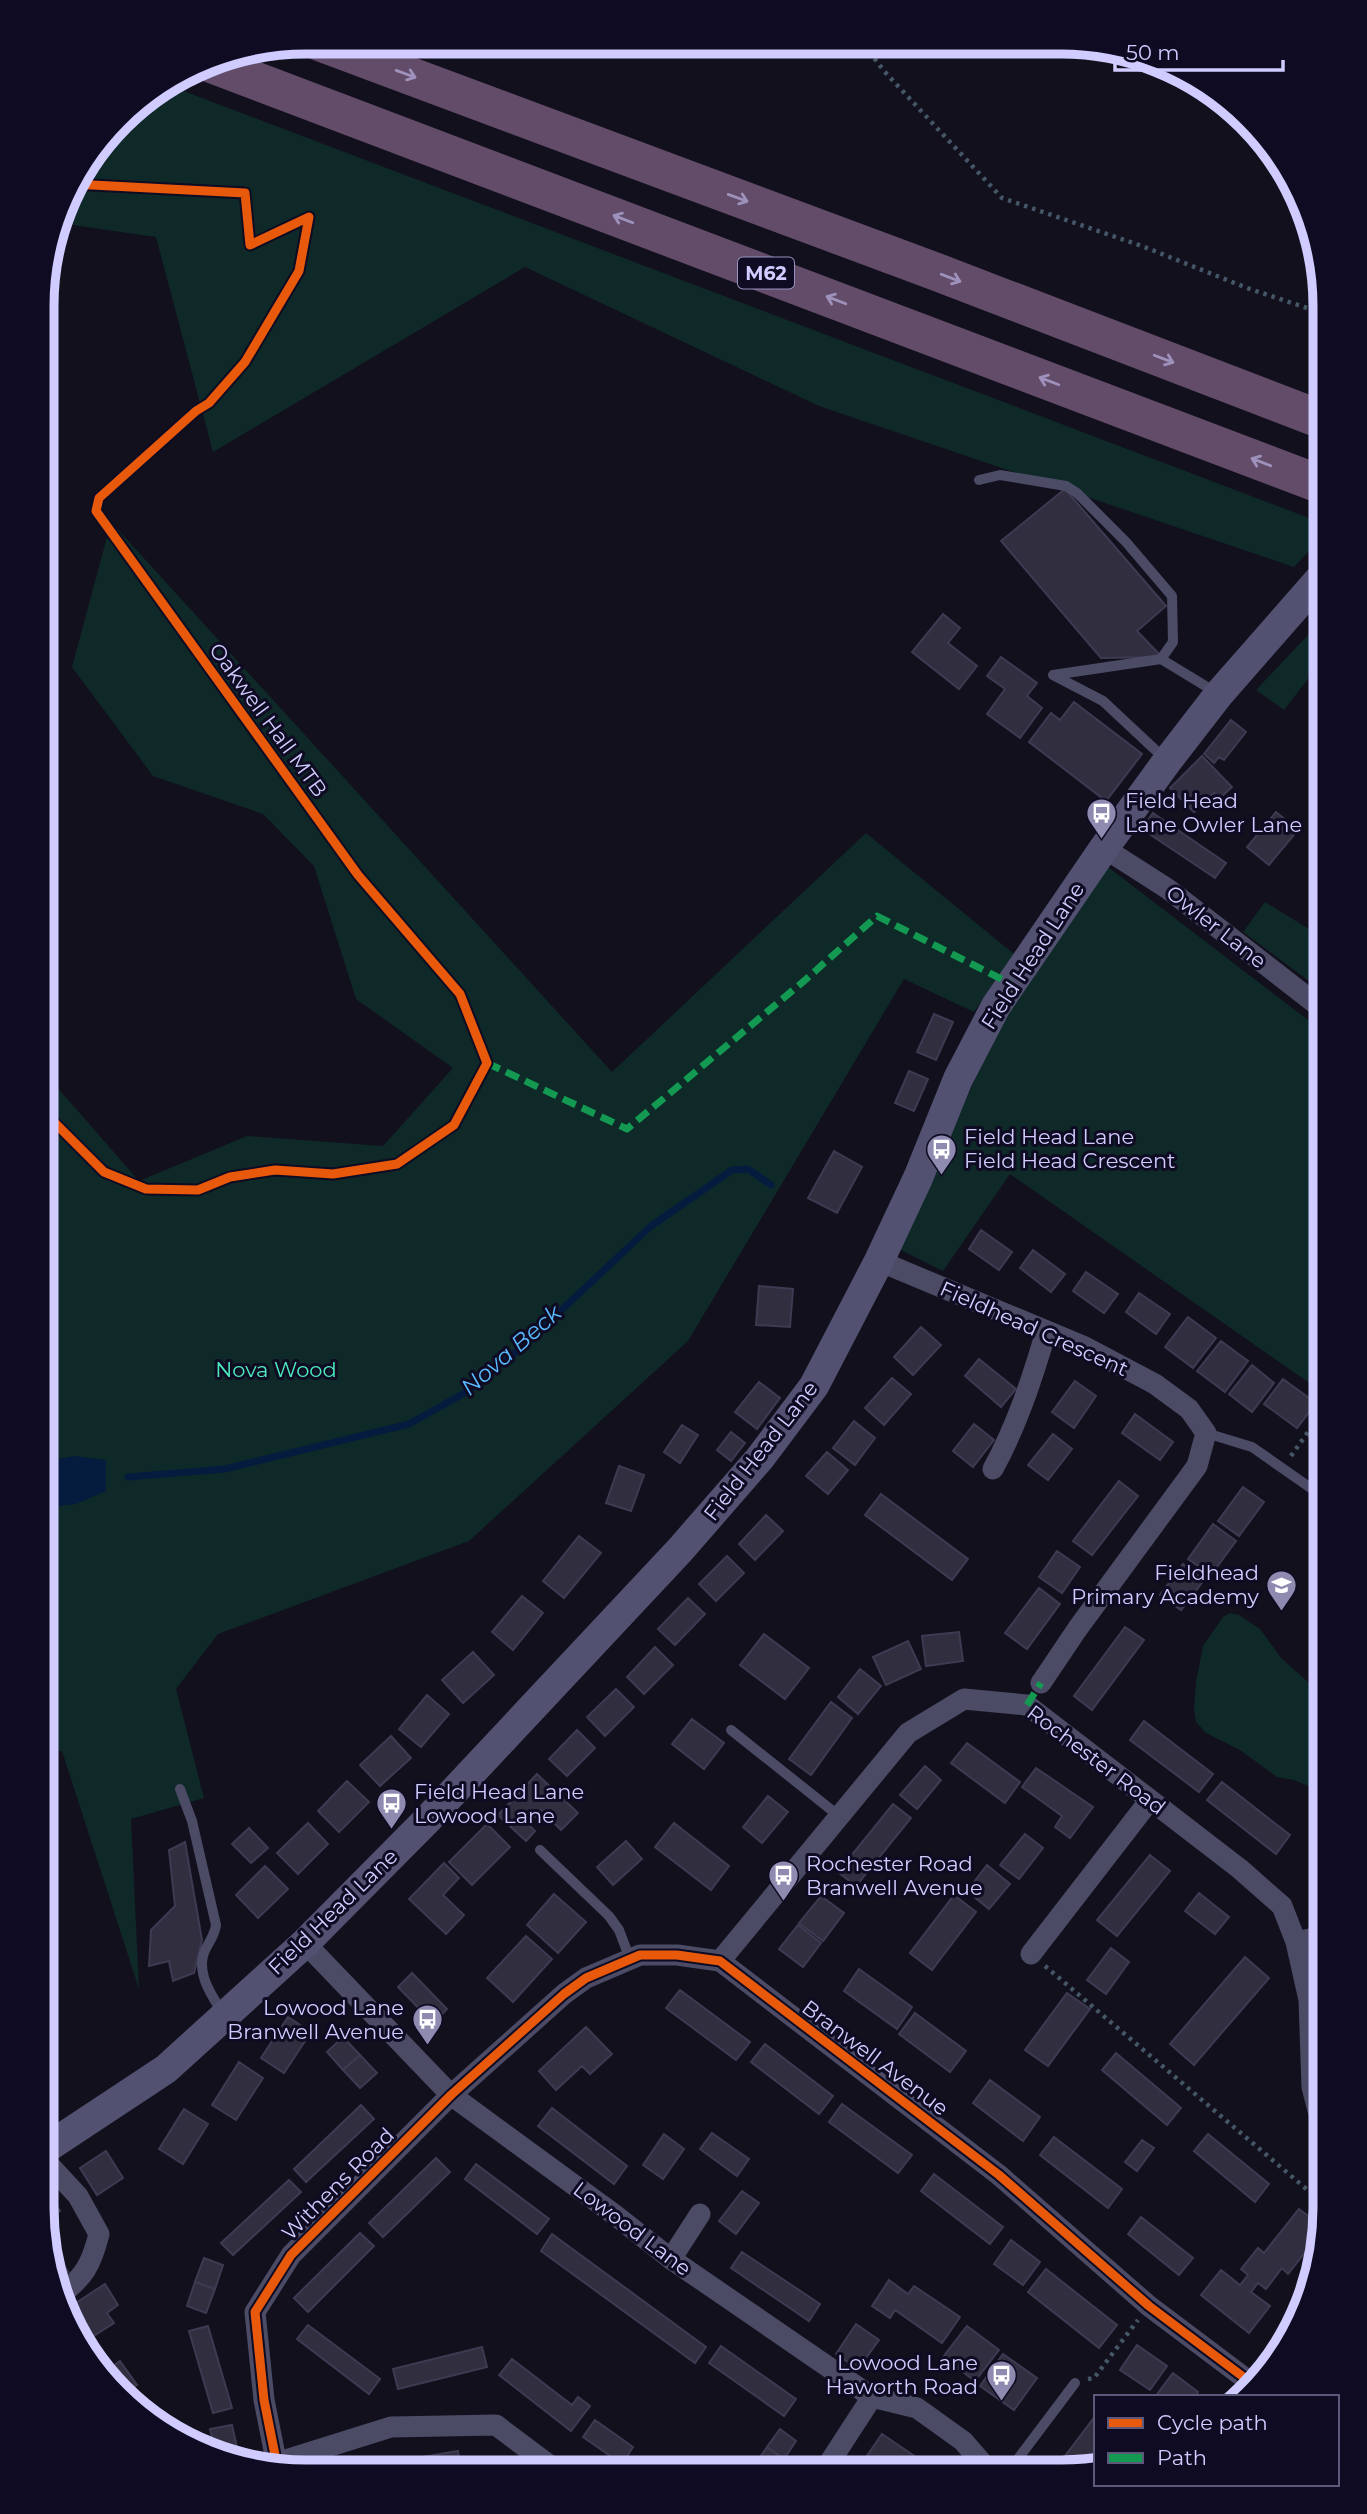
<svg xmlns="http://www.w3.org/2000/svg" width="1367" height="2514" viewBox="0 0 1367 2514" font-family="Montserrat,sans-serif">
  <rect width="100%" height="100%" fill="#12101d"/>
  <path fill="#0e2928" d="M168,85L1325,524V534L1294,567L819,406L525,267L213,452L156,237L59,223L69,189L132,108Z
    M111,522L612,1072L866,833L1014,954L974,1012L904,979L688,1341L469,1541L218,1634L176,1689L204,1798L131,1819L139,1989L62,1751L43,1753V1071L139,1181L247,1136L383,1146L453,1068L356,999L314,866L263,814L153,776L72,667Z
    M1325,617V657L1284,710L1256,690Z
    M1108,867L1325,1033V1394L1010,1174L943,1271L899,1249L1003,1016Z
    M1265,902L1325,939V993L1243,932Z
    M1230,1613L1239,1615L1260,1629L1281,1658L1308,1682L1325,1709V1796L1318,1790L1294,1780L1277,1777L1240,1750L1206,1733L1196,1722L1194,1709L1196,1682L1203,1646L1223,1617Z"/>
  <path fill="#051c3f" d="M75,1456L106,1460V1491L76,1504L43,1508V1461Z"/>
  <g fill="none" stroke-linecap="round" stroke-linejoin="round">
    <path stroke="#051c3f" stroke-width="7" d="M128,1477L225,1469L409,1424L468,1391L522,1347L651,1226L732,1170L748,1169L771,1185"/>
  </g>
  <path fill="#302e3f" stroke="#3d3a52" stroke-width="2" d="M1065,489L1166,606L1137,631L1162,657L1101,658L1001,541Z
    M943,614L960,628L948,643L977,666L959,689L912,652Z
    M1001,657L1037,683L1027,696L1042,708L1020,738L987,714L1005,689L987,676Z
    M1074,702L1142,754L1106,801L1029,742L1051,713L1060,720Z
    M1231,720L1246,732L1224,760L1219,757L1214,763L1204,754Z
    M1202,756L1232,787L1219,799L1214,793L1194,812L1170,788Z
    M1276,812L1298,830L1269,865L1247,847Z
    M1153,813L1226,863L1215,878L1142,829Z
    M934,1014L953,1022L936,1060L917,1052Z
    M909,1071L928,1079L914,1111L895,1103Z
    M834,1151L862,1167L837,1213L808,1198Z
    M981,1230L1012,1252L999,1270L969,1249Z
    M1033,1250L1065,1274L1051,1292L1020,1268Z
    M1086,1272L1118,1294L1104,1313L1073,1291Z
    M759,1286L793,1289L790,1327L756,1325Z
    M1139,1293L1170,1314L1156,1334L1126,1312Z
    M1188,1317L1216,1338L1193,1368L1165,1347Z
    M921,1327L941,1345L913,1375L894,1357Z
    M1221,1341L1248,1361L1225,1392L1197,1371Z
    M979,1359L1016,1389L1001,1407L965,1376Z
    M1252,1365L1274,1383L1252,1412L1229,1394Z
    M892,1378L911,1394L884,1425L865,1408Z
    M1283,1379L1316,1403L1297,1428L1264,1404Z
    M1075,1381L1096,1396L1074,1428L1052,1412Z
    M759,1382L780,1398L757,1429L735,1412Z
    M1135,1414L1173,1442L1160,1460L1122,1433Z
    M854,1421L875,1438L855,1465L833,1448Z
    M974,1424L994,1440L973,1467L953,1451Z
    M682,1425L698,1435L680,1463L664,1452Z
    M1325,1428V1454L1312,1445Z
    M731,1432L745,1443L731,1461L717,1450Z
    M1053,1434L1072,1449L1048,1480L1028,1465Z
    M827,1452L848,1470L828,1494L806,1476Z
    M619,1466L644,1475L631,1511L606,1503Z
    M1119,1481L1138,1496L1092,1555L1073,1541Z
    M1243,1487L1264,1502L1239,1536L1218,1521Z
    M881,1494L968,1559L952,1580L865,1515Z
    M766,1515L783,1531L755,1560L739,1544Z
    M1213,1524L1236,1541L1211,1575L1188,1559Z
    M579,1536L601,1553L564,1598L543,1581Z
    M1057,1551L1080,1567L1062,1593L1039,1577Z
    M727,1556L744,1573L716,1601L699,1584Z
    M1183,1564L1204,1580L1181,1610L1160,1595Z
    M1039,1588L1060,1604L1027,1649L1005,1633Z
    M522,1596L543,1613L513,1650L492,1632Z
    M688,1598L705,1614L675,1645L658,1629Z
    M1125,1627L1144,1640L1092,1710L1074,1696Z
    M959,1632L963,1661L926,1666L922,1636Z
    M764,1634L809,1668L785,1699L740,1665Z
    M908,1641L921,1669L886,1685L873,1657Z
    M655,1647L673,1665L644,1694L627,1677Z
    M473,1652L494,1675L463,1703L442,1680Z
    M860,1669L881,1686L858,1714L838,1697Z
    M616,1689L634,1707L605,1736L587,1717Z
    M427,1695L449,1714L421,1747L399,1729Z
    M831,1702L852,1718L811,1775L789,1759Z
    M692,1719L724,1743L704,1769L672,1744Z
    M1144,1721L1213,1774L1199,1792L1130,1740Z
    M577,1730L595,1748L567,1776L549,1759Z
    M391,1736L411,1758L380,1786L360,1765Z
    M967,1743L1020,1782L1005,1803L951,1763Z
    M925,1766L941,1780L917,1809L900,1795Z
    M1036,1768L1093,1807L1070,1838L1055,1827L1062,1816L1022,1787Z
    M537,1774L578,1813L561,1830L541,1810L528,1824L535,1831L526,1841L498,1815Z
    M347,1781L369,1802L339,1832L318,1811Z
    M1222,1782L1290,1835L1276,1854L1207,1800Z
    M768,1796L788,1812L762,1843L743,1827Z
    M893,1804L911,1818L856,1886L838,1872Z
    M308,1823L328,1844L298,1874L277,1853Z
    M674,1823L729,1866L711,1890L655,1847Z
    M487,1824L510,1847L472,1885L449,1862Z
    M249,1828L268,1848L251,1863L232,1844Z
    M1025,1834L1043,1848L1019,1879L1000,1865Z
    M626,1841L642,1859L613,1885L597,1867Z
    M185,1842L202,1940L194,1973L173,1981L169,1961L149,1966L151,1930L175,1906L169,1850Z
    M1150,1855L1170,1871L1117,1936L1097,1920Z
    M1325,1861V1892L1310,1881Z
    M444,1863L459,1878L443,1895L464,1915L446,1934L409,1899Z
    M987,1865L1010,1884L989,1909L967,1891Z
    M265,1866L288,1889L258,1918L236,1895Z
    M1199,1893L1229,1917L1215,1934L1185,1911Z
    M554,1894L586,1922L558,1953L527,1925Z
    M954,1895L976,1912L932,1970L910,1953Z
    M821,1896L844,1913L823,1941L799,1923Z
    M798,1925L821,1943L803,1967L779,1949Z
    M526,1936L552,1959L513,2002L487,1978Z
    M1111,1948L1129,1962L1106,1994L1087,1980Z
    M1245,1957L1269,1978L1194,2065L1170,2044Z
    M859,1969L912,2007L897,2029L844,1991Z
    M412,1973L447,2009L433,2023L398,1987Z
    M680,1990L750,2042L736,2060L666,2008Z
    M1067,1993L1090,2009L1048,2066L1025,2050Z
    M915,2013L966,2051L950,2072L899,2034Z
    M288,2017L311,2032L284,2073L261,2058Z
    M586,2027L612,2054L590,2074L582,2066L556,2090L539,2071Z
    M343,2037L360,2055L343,2070L327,2052Z
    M765,2044L833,2096L819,2114L751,2062Z
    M1116,2053L1181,2108L1167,2125L1102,2070Z
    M360,2055L377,2073L360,2088L343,2070Z
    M239,2062L263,2078L236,2120L212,2105Z
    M990,2080L1040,2117L1023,2141L973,2103Z
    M842,2104L912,2155L898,2173L829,2122Z
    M361,2105L374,2119L306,2182L294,2169Z
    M552,2108L627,2166L614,2184L538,2126Z
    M184,2109L208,2124L183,2164L159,2149Z
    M712,2133L749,2159L737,2176L700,2149Z
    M664,2134L684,2149L663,2179L643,2165Z
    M1208,2134L1269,2184L1255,2202L1194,2151Z
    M1054,2137L1122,2189L1108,2208L1040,2155Z
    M1142,2140L1154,2148L1137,2171L1125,2162Z
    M106,2151L123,2178L97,2195L80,2168Z
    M436,2158L450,2172L383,2237L369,2223Z
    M476,2164L549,2219L537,2234L465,2179Z
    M934,2174L1003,2227L990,2244L921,2191Z
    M289,2180L301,2192L233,2255L221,2243Z
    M43,2184L60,2211L44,2221L42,2208Z
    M742,2191L759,2203L736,2234L719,2221Z
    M1299,2209L1324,2228L1288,2274L1282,2268L1266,2289L1258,2283L1251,2292L1270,2306L1249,2333L1201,2295L1221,2270L1240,2285L1248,2275L1241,2269L1258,2248L1264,2253Z
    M1141,2217L1193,2258L1179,2275L1128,2234Z
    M360,2233L374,2246L308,2312L294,2298Z
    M552,2234L706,2347L695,2363L541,2251Z
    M1011,2240L1040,2262L1023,2285L994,2264Z
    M742,2252L820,2304L809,2321L731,2268Z
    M58,2255L68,2272L54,2280L50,2259Z
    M204,2258L223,2265L215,2289L195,2282Z
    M1046,2269L1117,2325L1099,2348L1028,2292Z
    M889,2280L908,2294L914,2286L960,2317L942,2343L895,2310L890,2318L872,2306Z
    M195,2282L215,2289L206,2313L187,2306Z
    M105,2284L118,2305L107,2313L114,2323L81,2344L65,2310Z
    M856,2324L879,2340L858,2369L836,2354Z
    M308,2325L380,2379L369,2394L297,2339Z
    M208,2326L232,2408L213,2413L189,2331Z
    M967,2326L999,2350L975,2381L943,2357Z
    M1137,2345L1167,2366L1150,2390L1120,2370Z
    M721,2346L796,2399L784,2416L709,2363Z
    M482,2347L487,2367L398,2389L393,2369Z
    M1003,2354L1037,2378L1014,2410L980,2386Z
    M512,2359L572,2405L578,2397L590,2406L571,2431L499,2375Z
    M120,2361L137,2385L123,2394L104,2373Z
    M1173,2373L1198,2392L1195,2397H1155Z
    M1096,2415V2461L1091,2467L1053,2472Z
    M595,2420L633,2447L622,2464L583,2437Z
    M232,2425L240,2461L216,2455L210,2429Z
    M780,2429L796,2441L784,2459L767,2447Z
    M882,2434L938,2472L861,2471L858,2469Z
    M767,2447L784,2459L776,2471H763L754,2466Z
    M458,2451L461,2470H413L410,2459Z
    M644,2457L662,2471H632Z
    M486,2458L503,2470H478Z"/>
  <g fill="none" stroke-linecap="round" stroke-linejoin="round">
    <path stroke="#455766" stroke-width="4.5" stroke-dasharray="3.5 5" stroke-linecap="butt" d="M864,45L884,71L1002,198L1142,246L1247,288L1325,314
      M1291,1456L1325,1408
      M1045,1966L1324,2204
      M1088,2379L1094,2378L1138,2320"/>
    <path stroke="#4b4b66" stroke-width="10" d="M979,480L1000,475L1066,486L1077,493L1126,542L1172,596L1173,642L1161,659
      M1165,759L1103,701L1053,675L1161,659L1217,693
      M1206,1433L1252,1447L1325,1498
      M731,1730L839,1816
      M180,1789L192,1821L216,1925C214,1939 206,1944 203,1956C198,1977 213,1997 223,2014
      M540,1850L609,1916L619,1930L630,1959
      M1008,2472L1075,2383"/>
    <path stroke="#4b4b66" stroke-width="21" d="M1104,848L1168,889L1325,1011
      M879,1261L1085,1347L1155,1384L1189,1409L1206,1433L1197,1466L1078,1628L1041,1683
      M993,1469C1017,1425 1032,1379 1046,1332
      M1296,1942L1324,1936
      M305,1943L451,2095L615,2215L671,2259L872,2397L917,2408L963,2441L990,2472
      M1031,1954L1150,1800
      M720,1961L908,1733L964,1699L1027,1705L1240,1869L1282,1906L1296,1942L1309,2000L1312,2087L1324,2134
      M42,2157L78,2196L99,2234C91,2266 84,2277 58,2297
      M671,2259L700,2214
      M276,2463L391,2427L496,2425L557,2471
      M278,2470L264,2400L255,2312L291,2255L451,2095L564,1994L586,1978L640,1955H677L720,1961L999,2175L1149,2306L1254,2385
      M824,2471L872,2397"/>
    <path stroke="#525171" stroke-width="30" d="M42,2151L166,2069L305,1943L427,1820L680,1550L760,1458L814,1386L879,1261L918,1178L958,1079L996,1006L1104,848L1168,760L1219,694L1325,573"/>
    <path stroke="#624c69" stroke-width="38" d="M319,42L934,271L1325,421
      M206,62L1325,486"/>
    <path stroke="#139951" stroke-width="7" stroke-dasharray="14 7" stroke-linecap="butt" d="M487,1063L627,1129L804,981L877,916L1011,984
      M1027,1705L1041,1683"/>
    <defs>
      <path id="cycleway" d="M43,1111L104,1172L146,1189L198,1190L230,1177L275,1170L333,1174L397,1164L454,1125L487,1063L460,994L358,875L96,511L99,498L196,411L209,403L245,362L299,271L309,217L250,245L245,193L73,184
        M278,2470L264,2400L255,2312L291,2255L451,2095L564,1994L586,1978L640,1955H677L720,1961L999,2175L1149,2306L1254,2385"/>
    </defs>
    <use href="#cycleway" stroke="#0e0b22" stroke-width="13"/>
    <use href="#cycleway" stroke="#e8590c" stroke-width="9"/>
  </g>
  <defs><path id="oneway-shaft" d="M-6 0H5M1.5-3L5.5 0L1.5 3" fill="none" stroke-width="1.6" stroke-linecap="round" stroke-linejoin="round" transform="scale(1.75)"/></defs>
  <g stroke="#9e92bc">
    <use href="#oneway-shaft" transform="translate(406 74) rotate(20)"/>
    <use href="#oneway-shaft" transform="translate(738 198) rotate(20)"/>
    <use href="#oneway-shaft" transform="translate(623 219) rotate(-159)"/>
    <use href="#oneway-shaft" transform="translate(951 278) rotate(21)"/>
    <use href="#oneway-shaft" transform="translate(836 300) rotate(-159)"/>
    <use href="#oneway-shaft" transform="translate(1164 359) rotate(21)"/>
    <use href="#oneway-shaft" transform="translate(1049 381) rotate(-159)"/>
    <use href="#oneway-shaft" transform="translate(1261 462) rotate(-159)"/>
  </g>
  <defs>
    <symbol id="bus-pin" viewBox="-11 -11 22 30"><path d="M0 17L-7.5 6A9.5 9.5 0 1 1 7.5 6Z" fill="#8e8ab0" stroke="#0e0b22"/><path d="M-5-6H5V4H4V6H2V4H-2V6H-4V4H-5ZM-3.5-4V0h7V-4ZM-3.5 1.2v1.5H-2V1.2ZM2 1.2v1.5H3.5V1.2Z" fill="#fff"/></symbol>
    <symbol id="school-pin" viewBox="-11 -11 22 30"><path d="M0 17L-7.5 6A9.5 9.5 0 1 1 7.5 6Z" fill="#8e8ab0" stroke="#0e0b22"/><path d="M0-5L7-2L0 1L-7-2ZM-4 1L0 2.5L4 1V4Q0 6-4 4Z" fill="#fff"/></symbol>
  </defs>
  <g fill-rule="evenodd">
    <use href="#bus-pin" x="1084" y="796" width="35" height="47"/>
    <use href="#bus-pin" x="924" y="1132" width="35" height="47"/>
    <use href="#school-pin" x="1264" y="1568" width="35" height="47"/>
    <use href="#bus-pin" x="374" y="1786" width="35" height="47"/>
    <use href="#bus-pin" x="766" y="1858" width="35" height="47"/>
    <use href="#bus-pin" x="410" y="2002" width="35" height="47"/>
    <use href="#bus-pin" x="984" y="2358" width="35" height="47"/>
  </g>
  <g text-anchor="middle" stroke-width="6" stroke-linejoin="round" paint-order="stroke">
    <rect fill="#0e0b22" stroke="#9692bd" stroke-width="2" x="738" y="257.5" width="56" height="31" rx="5"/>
    <g font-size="19" font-weight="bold" fill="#d0ccff">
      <text x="766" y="280">M62</text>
    </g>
    <g font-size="21" fill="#d0ccff" stroke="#0e0b22">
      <text transform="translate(268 720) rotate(54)" y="7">Oakwell Hall MTB</text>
      <text transform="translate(1216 927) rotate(38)" y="7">Owler Lane</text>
      <text transform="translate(1033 956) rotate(-57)" y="7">Field Head Lane</text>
      <text transform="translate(1034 1329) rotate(24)" y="7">Fieldhead Crescent</text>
      <text transform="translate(761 1451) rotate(-52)" y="7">Field Head Lane</text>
      <text transform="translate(1096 1760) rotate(37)" y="7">Rochester Road</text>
      <text transform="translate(333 1912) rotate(-44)" y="7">Field Head Lane</text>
      <text transform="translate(875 2058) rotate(37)" y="7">Branwell Avenue</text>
      <text transform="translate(338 2184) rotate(-45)" y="7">Withens Road</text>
      <text transform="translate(632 2229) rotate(37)" y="7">Lowood Lane</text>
    </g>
    <g font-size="21" fill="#d0ccff" stroke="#0e0b22" text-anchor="start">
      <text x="1125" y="808">Field Head<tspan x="1125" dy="24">Lane Owler Lane</tspan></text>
      <text x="964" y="1144">Field Head Lane<tspan x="964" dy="24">Field Head Crescent</tspan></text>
      <text x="1259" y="1580" text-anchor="end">Fieldhead<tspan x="1259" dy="24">Primary Academy</tspan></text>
      <text x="414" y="1799">Field Head Lane<tspan x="414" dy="24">Lowood Lane</tspan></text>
      <text x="806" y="1871">Rochester Road<tspan x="806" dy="24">Branwell Avenue</tspan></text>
      <text x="404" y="2015" text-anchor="end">Lowood Lane<tspan x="404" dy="24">Branwell Avenue</tspan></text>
      <text x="978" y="2370" text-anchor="end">Lowood Lane<tspan x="978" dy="24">Haworth Road</tspan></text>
    </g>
    <g font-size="21" fill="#4cebbd" stroke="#0e0b22">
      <text x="276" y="1377">Nova Wood</text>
    </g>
    <g font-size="23" font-style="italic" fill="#5ab9ff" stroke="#0e0b22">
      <text transform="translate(511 1350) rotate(-41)" y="8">Nova Beck</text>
    </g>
  </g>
  <path d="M0 0H1367V2514H0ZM306 54H1061A252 252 0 0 1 1313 306V2208A252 252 0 0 1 1061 2460H306A252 252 0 0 1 54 2208V306A252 252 0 0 1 306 54Z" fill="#0e0b22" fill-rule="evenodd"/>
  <path fill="none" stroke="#d0ccff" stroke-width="9" d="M306 54H1061A252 252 0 0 1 1313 306V2208A252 252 0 0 1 1061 2460H306A252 252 0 0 1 54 2208V306A252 252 0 0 1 306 54Z"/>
  <rect x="1094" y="2395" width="245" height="91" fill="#0e0b22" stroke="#5c587a" stroke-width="2"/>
  <rect x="1108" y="2418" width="35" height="10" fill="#e8590c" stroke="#5c587a" stroke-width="2"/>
  <text x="1157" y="2430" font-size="21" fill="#d0ccff">Cycle path</text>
  <rect x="1108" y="2453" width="35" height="10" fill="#139951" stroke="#5c587a" stroke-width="2"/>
  <text x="1157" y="2465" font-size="21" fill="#d0ccff">Path</text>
  <path d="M1115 60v10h168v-10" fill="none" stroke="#d0ccff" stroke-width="3.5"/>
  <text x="1126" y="60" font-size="21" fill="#d0ccff" stroke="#0e0b22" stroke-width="5" paint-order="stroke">50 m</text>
</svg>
